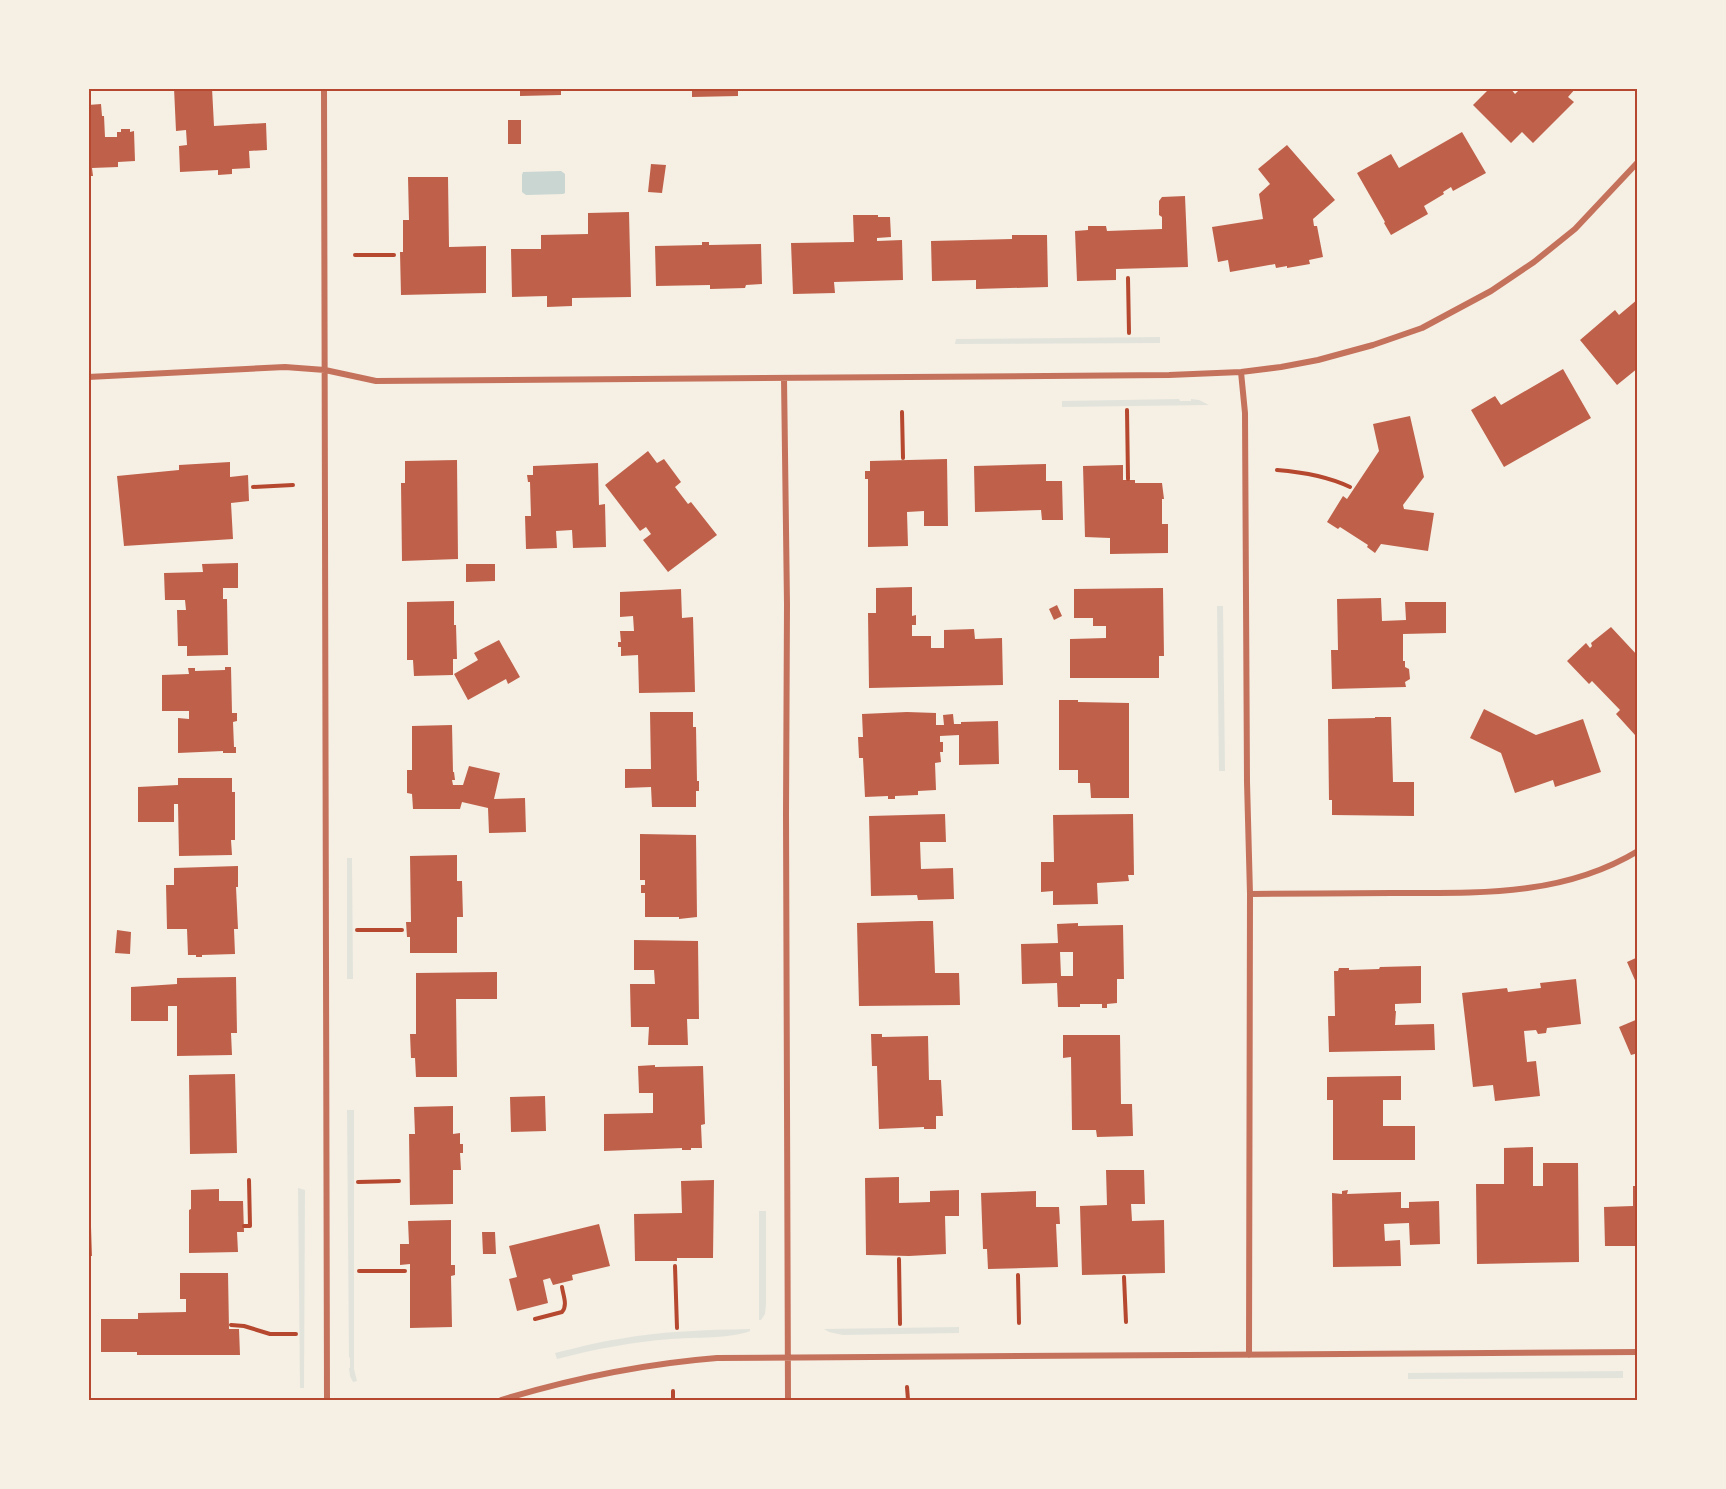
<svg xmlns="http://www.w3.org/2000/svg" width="1726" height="1489" viewBox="0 0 1726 1489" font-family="Helvetica,sans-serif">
  <rect width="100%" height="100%" fill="#f6efe4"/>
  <path fill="#e2e4dc" d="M1160,337V343L955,344L956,339Z
    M1179,399L1180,401H1191V399L1199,400L1209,405L1062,407V401Z
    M1217,606H1223L1225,771H1219Z
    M347,858H352L353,979H347Z
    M347,1110H354V1369L357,1381L353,1382L350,1376L349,1368H350V1358L349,1357Z
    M298,1188L305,1190L304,1388H300Z
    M759,1211H766V1304L765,1314L761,1320H759Z
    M959,1327V1333L843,1335L829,1332L824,1329Z
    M750,1329V1331C730,1339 694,1337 671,1339C632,1342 595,1349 557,1359L555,1353C576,1348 597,1342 619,1339C662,1331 706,1330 750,1329Z
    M1623,1371V1378L1408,1379V1373Z"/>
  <path fill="#c9d6d2" d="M561,171L565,174V193L563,194L526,195L522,192V175L523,172Z"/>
  <path fill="#bf614a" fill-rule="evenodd" d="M174,88H212L214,126L266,123L267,150L249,151L250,168L232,169V174L218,175V170L180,172L179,146L187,145L186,130L176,131Z
    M520,88H561V95L520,96Z
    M692,88H738V96L692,97Z
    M1490,88H1510L1515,94L1521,88H1576L1568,97L1574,102L1533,143L1522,132L1511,143L1473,105Z
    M101,104L102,116H104L105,137H117V132H121V129H130V132L134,131L135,161L118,162V167L92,168L93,176H88V105Z
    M508,120H521V144H508Z
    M1462,132L1486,173L1453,191L1451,187L1443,192L1444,194L1424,206L1428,214L1391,235L1384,223L1385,222L1357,173L1391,154L1399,168Z
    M1287,145L1335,200L1313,219L1314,226H1317L1323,257L1309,260L1310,264L1287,268V266L1276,268L1275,264L1230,272L1228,260L1218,262L1212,227L1263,219L1259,194L1270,184L1258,169Z
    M651,164L666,165L662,193L648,192Z
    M408,177H448L449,247L486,246V293L401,295L400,252H403V220H409Z
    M1185,196L1188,267L1116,269V280L1077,281L1075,231L1088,230V226H1106L1107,231L1162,229V217L1159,215V201L1162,197Z
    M629,212L631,297L572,298V306L547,307V296L512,297L511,249H541V235L588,234V213Z
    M853,215H878V217H890L891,237L877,238V241L902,240L903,280L834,282L835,293L793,294L791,243L854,242Z
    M1012,235H1047L1048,287L976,289V280L932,281L931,241L1012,239Z
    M702,242H709V245L761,244L762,284L746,285L745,288L710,289V285L656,286L655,246L702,245Z
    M1638,299V368L1617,385L1580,340L1615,310L1619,315Z
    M1563,369L1591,418L1504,467L1471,410L1495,396L1501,405Z
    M1410,416L1424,477L1403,505L1404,509L1434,513L1428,551L1381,544L1375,553L1367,547L1368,545L1340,527L1338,529L1327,522L1343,496L1347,499L1379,451L1373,424Z
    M648,451L657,463L664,459L681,482L675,487L688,504L691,502L717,535L668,572L643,540L651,534L646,527L640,531L605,485Z
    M947,459L948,526H924V511L907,512L908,546L868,547V479H865V471H870V461Z
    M457,460L458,559L402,561L401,483H405V461Z
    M230,462V477L248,475L249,501L231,503L233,539L124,546L117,476L179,470V465Z
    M598,463L599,505L605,504L606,547L573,548L572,530L556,531L557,548L526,549L525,516H531L530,482H528L527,475H533V466Z
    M1046,464V481H1062L1063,520H1042L1041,510L975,512L974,466Z
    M1123,465V480H1135V483H1162L1164,499H1162V524H1168V553L1110,554V538L1085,537L1083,466Z
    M238,563V588H223V599H227L228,655L187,656V646H178L177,610H186L185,600H165L164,573L203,572L202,564Z
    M466,564H495V581L466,582Z
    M912,587V616L916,615V625H912V636H931V648H944V630L974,629L975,639L1002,638L1003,685L869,688L868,613H876V588Z
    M1163,588L1164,656H1159V678H1070V639L1106,638V626H1093V618H1074V589Z
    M681,589L682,618L693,617L695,692L639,693L638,655L621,656V647H618V642H621L620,631H634L633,616L620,617V592Z
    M1381,598L1382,621L1406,620L1405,602H1446V633L1403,634V661H1405V667L1409,669L1410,679L1405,682L1406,687L1332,689L1331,650H1338L1337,599Z
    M454,601V625H456L457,659H453V675L414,676L413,660H407V602Z
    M1057,605L1062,616L1054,620L1049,609Z
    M1611,627L1638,656V733L1635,735L1616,714L1620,710L1592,681L1589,684L1567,661L1586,643L1590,648L1592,646L1591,643Z
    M499,640L520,677L508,684L506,679L468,700L454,674L478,660L474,653Z
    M225,667H231L232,713H237V721L233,722L234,747H236V753H223V751L178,753V718L189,719V711H162V675L189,674L188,668H195V671L225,670Z
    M1059,700H1078V702L1129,703V798H1091L1090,783H1078V770H1059Z
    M1484,709L1536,735L1583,719L1601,772L1555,787L1553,780L1515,793L1501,753L1470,738Z
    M650,712H693V727H696L697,781H699V791H696V807H652L651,787L625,788V769H651Z
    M907,712L936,713V725H944L943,715L953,714L954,724H961V722L998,721L999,764L959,765V735L940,736V742H943V752H940L941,762L935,763L936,790L918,791V795L895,796V799H888V796L865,797L863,758H859L858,737H863L862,714Z
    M1375,717H1391L1393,782H1414V816L1332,815V800H1329L1328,719L1375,718Z
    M452,725L453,772H454L455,780H452L453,785H463L469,766L500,773L494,799L525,798L526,832L489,833L488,808L462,802L460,809H413L412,794L407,793V770H412V726Z
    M178,778H232V792H235V840H231L232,855L179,856L178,804H174V822H138V787L178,785Z
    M945,814L946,842H920L921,869L953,868L954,899L918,900L917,895L871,896L869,816Z
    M1133,814L1134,875H1128L1129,881L1097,883L1098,904L1053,905V891L1041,892V862H1054L1053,815Z
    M640,834L696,835L697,917L679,919V917H645V893H641V885H645V880H640Z
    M457,855V881H462L463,917H457V953H410V937H407L406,922H411L410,856Z
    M238,866V887H236L238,929H234L235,954L202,955V957H196V955H188L187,929H167L166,885H174V868Z
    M921,921H933L935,973H959L960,1005L859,1006L857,923Z
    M1078,923V926L1123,925L1124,979H1117V1003L1107,1004V1008H1102V1004H1080V1007H1058L1057,983L1022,984L1021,944L1058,943L1057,924ZM1060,952H1073V976H1061Z
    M117,930L131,932L130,954L115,953Z
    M634,940L698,941L699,1019H687L688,1045H648L649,1027H631L630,984H655L654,970H634Z
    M1638,957V987L1627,962Z
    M1421,966V1003L1395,1004V1011H1396L1395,1025L1434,1024L1435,1050L1329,1052L1328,1016H1335L1334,971H1338L1339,968H1349V970L1379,969L1380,967Z
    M497,972V999H456L457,1077H416L415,1058H411L410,1034H416V973Z
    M236,977L237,1033H231L232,1055L177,1056V1006H168V1021H131V987L177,984V978Z
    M1576,979L1581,1024L1547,1028L1546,1033L1538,1034L1536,1030L1524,1031L1527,1062L1536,1061L1540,1096L1495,1101L1493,1085L1473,1087L1462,993L1507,988L1508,992L1541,988L1540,983Z
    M1638,1019V1053L1631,1055L1619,1027Z
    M871,1034H882V1037L928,1036L929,1080H941L943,1116H936V1129H924V1127L879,1129L877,1066H872Z
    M1063,1035H1120L1121,1104H1132L1133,1136L1097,1137L1096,1130H1072L1071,1057L1063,1058Z
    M655,1065V1067L703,1066L705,1124L701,1125L702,1148H691V1150H682V1148L604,1151V1114L653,1113V1093H639L638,1066Z
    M235,1074L237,1153L190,1154L189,1075Z
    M1401,1076V1100H1383V1126H1415V1160H1333V1100H1327V1077Z
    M545,1096L546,1131L511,1132L510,1097Z
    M453,1106V1134L460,1133V1144H463V1153H460L461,1170H453V1204L410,1205L409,1134H415L414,1107Z
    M1533,1147V1186H1543V1163H1578L1579,1262L1477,1264L1476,1184H1504V1148Z
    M1106,1170H1144L1145,1204H1131L1132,1221L1164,1220L1165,1273L1082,1275L1080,1206L1107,1205Z
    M899,1177V1203L930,1202V1191L959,1190V1216H945L946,1254L909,1256L866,1255L865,1178Z
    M714,1180L713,1258H677V1261H635L634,1214L682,1213L681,1181Z
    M1633,1186H1638V1246H1605L1604,1207L1633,1206Z
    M219,1189V1201H243L244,1232H237L238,1252L189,1253V1210L191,1209V1190Z
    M1348,1190L1347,1194L1401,1192V1208H1409V1202L1439,1201L1440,1244L1410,1245L1409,1223L1384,1224L1385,1241L1400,1240L1401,1266L1333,1267L1332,1193L1342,1194V1191Z
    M1036,1191V1207H1059L1060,1224H1056L1058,1267L988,1269L987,1249H983L981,1193Z
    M451,1220V1265H455V1275L451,1276L452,1327L410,1328V1264L400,1265V1244H409L408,1221Z
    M599,1224L610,1266L572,1275L573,1280L553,1285L550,1278L543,1280L548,1303L517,1311L509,1279L517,1277L509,1246Z
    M88,1227H91L92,1256H88Z
    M482,1232H495L496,1254H483Z
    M180,1273H228L229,1329H239L240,1355H137V1352H101V1319H138V1313L186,1312V1299H180Z"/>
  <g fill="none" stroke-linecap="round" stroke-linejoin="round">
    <path stroke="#b5482f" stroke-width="4" d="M355,255H394
      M1128,278L1129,333
      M1127,410L1128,479
      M902,412L903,458
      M1277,470C1302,472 1327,476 1350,487
      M253,487L293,485
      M357,930H402
      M358,1182L399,1181
      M244,1226H250L249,1180
      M899,1259L900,1324
      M675,1266L677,1328
      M359,1271H405
      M1018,1275L1019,1323
      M1124,1277L1126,1322
      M535,1319L562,1312C568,1305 563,1295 562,1287
      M231,1325L244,1326L270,1334H296
      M907,1387L908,1400
      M673,1391V1400"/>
    <path stroke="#c5725c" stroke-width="6" d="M324,88L327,1400
      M1241,372L1245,413L1247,782L1250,894L1249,1355
      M88,377L285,367L325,370L376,381L1169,375L1241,372L1281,367L1318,360L1373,345L1422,328L1491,291L1534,262L1575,229L1638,162
      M784,378L787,604L786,814L788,1400
      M1250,894C1297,894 1345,893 1392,893C1477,893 1562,897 1638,851
      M501,1400C574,1378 641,1364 717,1358L1638,1352"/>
  </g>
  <rect width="1726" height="1489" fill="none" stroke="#f6efe4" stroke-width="180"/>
  <rect x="90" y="90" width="1546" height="1309" fill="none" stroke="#b5482f" stroke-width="2"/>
</svg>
